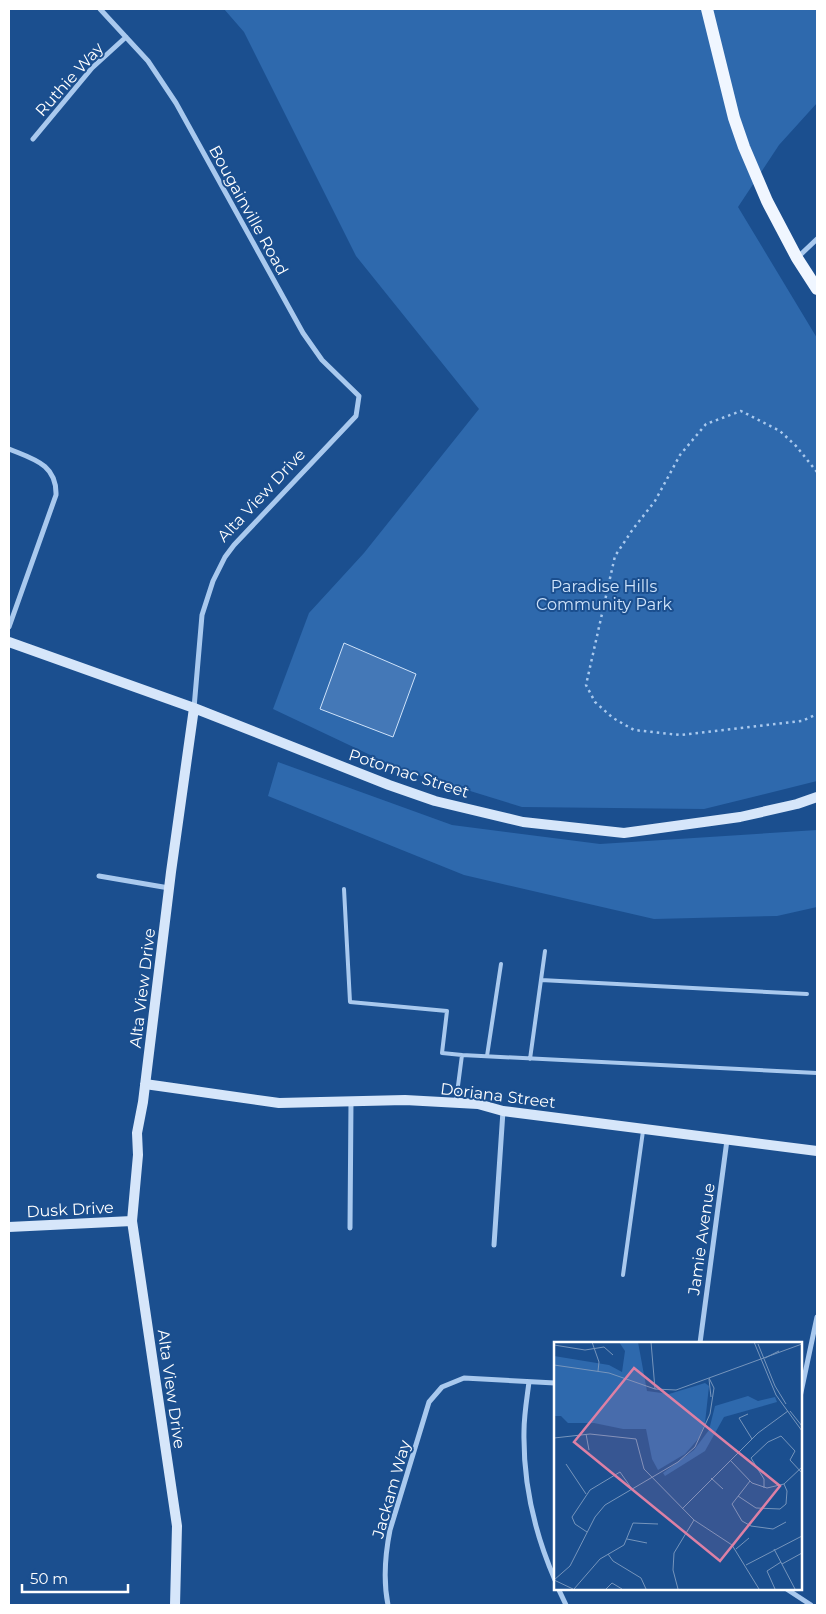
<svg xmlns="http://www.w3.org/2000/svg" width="826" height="1614" viewBox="0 0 826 1614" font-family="Montserrat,sans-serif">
  <rect width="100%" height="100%" fill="#1b4f8f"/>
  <path fill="#2e69ad" d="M224,9H817V103L779,145L738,207L817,338V781L704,809L522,807L402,770L273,709L309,613L364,553L479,409L356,256L244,32Z
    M278,762L452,825L600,844L817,830V907L777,916L654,919L464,875L268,796Z"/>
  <path fill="#4478b7" stroke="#cfe3fa" d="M344,643L416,674L393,737L320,709Z"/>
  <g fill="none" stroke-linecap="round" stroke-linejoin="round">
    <path stroke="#a9c9ee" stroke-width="2.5" stroke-dasharray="2.5 4" stroke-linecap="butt" d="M817,472L796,446L780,431L741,411L706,424L680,455L655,501L633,529L615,556L586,685L595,702L613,718L634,730L680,735L802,721L817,714"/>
    <path stroke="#a9c9ee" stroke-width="4" d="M344,889L350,1002L447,1011L442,1053L462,1055L456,1101
      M541,980L807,994
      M462,1055L817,1073
      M487,1056L501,964
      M530,1059L545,951
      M623,1275L643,1131"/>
    <path stroke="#a9c9ee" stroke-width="5" d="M100,9L148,61L176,103L303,333L322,360L359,396L356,416L234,545L225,557L213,581L202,615L194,708
      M33,139L92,68L126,37
      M798,257L817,239
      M9,449C33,459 57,464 56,495L9,627
      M99,876L169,888
      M350,1228L351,1101
      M494,1245L503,1111
      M700,1343L727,1140
      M529,1382C527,1398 524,1415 524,1431C523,1482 535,1534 555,1580
      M800,1397L817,1317
      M558,1588L566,1605
      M785,1588L811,1605
      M388,1605C383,1580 385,1555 390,1530L429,1402L442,1387L464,1378L555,1383"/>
    <path stroke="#d6e6fa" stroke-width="10" d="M9,642L194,708L389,785L435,801L523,822L624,833L740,817L797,804L817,797
      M145,1084L279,1103L405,1100L478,1104L503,1111L817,1151
      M9,1227L132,1221
      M175,1605L177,1526L132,1221L138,1155L137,1133L143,1102L171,872L194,708"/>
    <path stroke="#f0f6ff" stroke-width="12" d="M707,9L734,118L744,147L767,201L797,258L817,289"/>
  </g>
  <g text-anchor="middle" stroke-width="4" stroke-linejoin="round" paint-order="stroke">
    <g font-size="16" fill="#fff" stroke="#1b4f8f">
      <text transform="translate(69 79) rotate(-48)" y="6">Ruthie Way</text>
      <text transform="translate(249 210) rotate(61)" y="6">Bougainville Road</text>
      <text transform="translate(261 495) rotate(-47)" y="6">Alta View Drive</text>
      <text transform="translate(409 773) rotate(18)" y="6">Potomac Street</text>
      <text transform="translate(142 988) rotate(-83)" y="6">Alta View Drive</text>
      <text transform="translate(498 1095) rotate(7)" y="6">Doriana Street</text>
      <text transform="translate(70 1209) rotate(-3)" y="6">Dusk Drive</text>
      <text transform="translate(701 1239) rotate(-82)" y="6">Jamie Avenue</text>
      <text transform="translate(172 1389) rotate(82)" y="6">Alta View Drive</text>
      <text transform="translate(391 1489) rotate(-74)" y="6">Jackam Way</text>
    </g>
    <g font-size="16" fill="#cfe3fa" stroke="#1b4f8f">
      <text x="604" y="592">Paradise Hills<tspan x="604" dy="18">Community Park</tspan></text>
    </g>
  </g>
  <g transform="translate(554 1342)">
    <rect width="248" height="248" fill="#1b4f8f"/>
    <path d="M65,0H84L93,49L115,52L151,41L155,44L151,81L145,96L131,112L104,128L98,117L92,87H69L40,81H14L7,74H0V14L55,23L68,30L71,9ZM194,54L204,59L221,55L223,60L170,75L151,109L111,134L109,131L140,108L155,88L161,64Z" fill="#2e69ad"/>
    <path fill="none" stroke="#7695bc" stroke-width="1" d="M38,0L45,20L44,29M97,0L101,47M200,0L222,53L248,89M204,2L221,44L232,62M0,3L31,8L50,5L59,13M211,16L225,9M0,23L55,31L101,47L122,48L248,2M155,37L157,55M236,69L248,84M194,72L185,76L198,97M32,92L35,108M0,96L36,92L82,97L90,127L140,178L178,203L205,247M176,118L198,141L213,146L230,142L248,125M236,118L248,131M12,122L32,152M157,136L169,147M196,139L178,162L188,179L197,184L219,187L232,180M210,146V137L197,116L214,100L227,94L241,109L236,118M184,154L202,166L226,167L232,162L233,149L230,142M128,167L204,91L234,69M33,190L21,182L18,175L36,148L66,130L78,147M73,197L93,201M182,207L195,196M220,207L241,247M54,212L59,219L87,236L92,247M228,222L248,211M192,223L248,194M0,238L16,224L41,175L51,163L124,120L141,105L156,72L160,46L155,36M0,238L19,247M20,247L46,217L70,203L79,181L104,182M52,247L58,241L68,247M124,247L119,228L120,211L140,178M221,247L213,229L227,220"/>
    <path fill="#dd80a5" fill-opacity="0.15" stroke="#dd80a5" stroke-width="2.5" d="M80,26L226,144L166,219L20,100Z"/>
    <rect width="248" height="248" fill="none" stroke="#fff" stroke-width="2.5"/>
  </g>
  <rect width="826" height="1614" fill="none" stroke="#ffffff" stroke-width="20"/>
  <path d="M22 1584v8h106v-8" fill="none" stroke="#ffffff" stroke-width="2.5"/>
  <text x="30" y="1584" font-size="15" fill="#ffffff" stroke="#1b4f8f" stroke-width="4" paint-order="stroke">50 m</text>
</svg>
